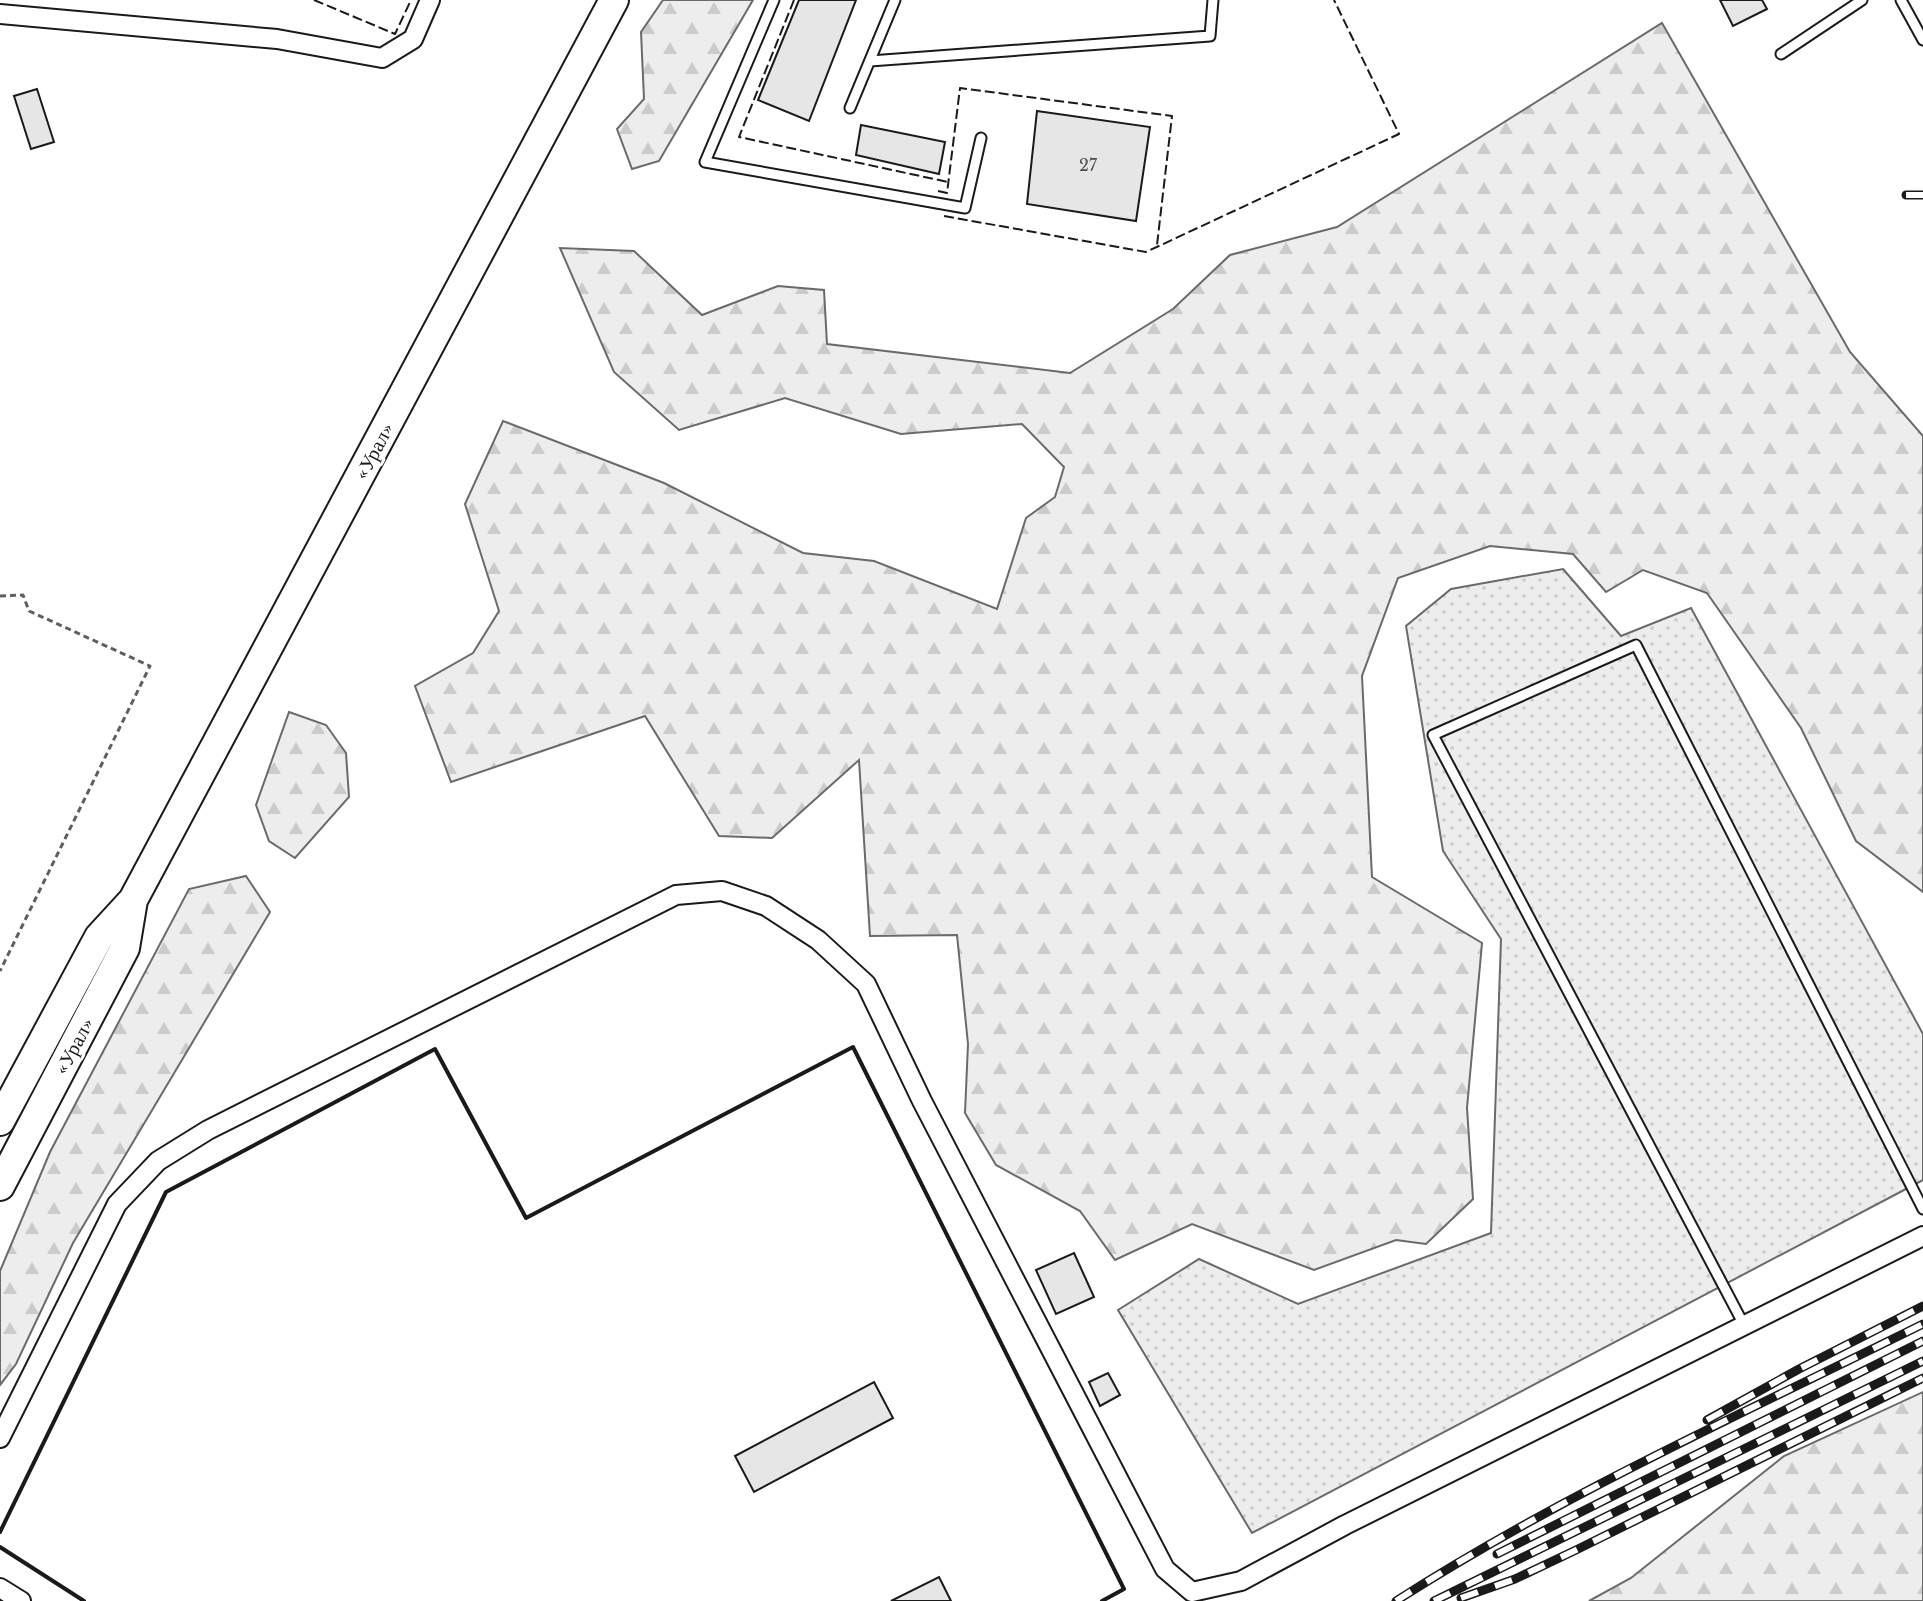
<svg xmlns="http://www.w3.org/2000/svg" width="1923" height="1601" viewBox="0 0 1923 1601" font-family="'Libre Baskerville',serif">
  <defs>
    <pattern id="forest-firs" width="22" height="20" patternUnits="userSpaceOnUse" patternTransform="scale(2)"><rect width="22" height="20" fill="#ededed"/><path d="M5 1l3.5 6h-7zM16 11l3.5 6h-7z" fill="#cbcbcb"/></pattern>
    <pattern id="garden-dots" width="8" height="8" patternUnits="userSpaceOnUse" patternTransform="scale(2)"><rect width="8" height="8" fill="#ededed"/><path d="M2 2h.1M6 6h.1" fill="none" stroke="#cbcbcb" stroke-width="1.8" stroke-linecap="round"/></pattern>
  </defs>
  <rect width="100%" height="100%" fill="#fff"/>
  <path fill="url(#forest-firs)" stroke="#6a6a6a" stroke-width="2" d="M663,0H753L659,161L632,169L617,129L644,99L641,32Z
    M1662,23L1850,352L1923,436V892L1856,841L1801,728L1707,593L1643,570L1606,592L1573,554L1490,546L1398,578L1362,676L1372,877L1482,943L1467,1108L1473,1199L1426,1244L1396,1240L1314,1270L1192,1224L1115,1260L1080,1211L996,1165L965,1113L968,1044L957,935L870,936L859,760L772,838L719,836L645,716L451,782L415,686L473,653L499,611L465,504L503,421L664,483L803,553L874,561L997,609L1026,518L1055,497L1064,467L1022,424L901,434L785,398L679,430L614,372L560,248L634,251L702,315L778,286L824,290L827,344L1070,373L1173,309L1230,255L1337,227Z
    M289,712L326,725L346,753L349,797L295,858L269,841L256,805Z
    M246,876L270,912L73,1243L16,1364L0,1385V1271L50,1152L189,889Z
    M1923,1392V1601H1589L1631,1578L1784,1456Z"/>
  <path fill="url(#garden-dots)" stroke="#6a6a6a" stroke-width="2" d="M1563,569L1621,636L1691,608L1923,1034V1180L1252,1533L1118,1310L1199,1259L1298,1304L1491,1233L1501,939L1443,851L1406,626L1451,589Z"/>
  <path fill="#e6e6e6" stroke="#1a1a1a" stroke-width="2" d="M799,0H856L809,121L758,100Z
    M1720,0H1762L1767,9L1733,26Z
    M37,89L54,142L31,149L14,96Z
    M1037,111L1150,127L1136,221L1027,204Z
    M861,125L945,142L939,174L856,155Z
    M1074,1253L1094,1297L1056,1314L1036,1270Z
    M1108,1373L1120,1395L1100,1406L1089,1382Z
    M874,1382L893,1418L754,1492L735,1456Z
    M939,1577L951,1601H891Z"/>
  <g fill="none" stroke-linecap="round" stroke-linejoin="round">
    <defs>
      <path id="service" d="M774,0L705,162L965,208L981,138
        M1901,0L1923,40
        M1781,54L1862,0
        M870,61L1210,36L1213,0
        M850,108L895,0
        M1744,1325L1433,735L1636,645L1923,1209"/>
      <path id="minor" d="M0,14L277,39L382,58L413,39L430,0
        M0,1438L117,1204L158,1161L208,1130L676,895L722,891L766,906L818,940L866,984L922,1101L1165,1569L1192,1592L1241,1581L1345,1525L1923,1236
        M0,1588L21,1601"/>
      <path id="trunk" d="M0,1121L99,937L133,900L614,0
        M0,1186L125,948L133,900"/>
    </defs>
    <use href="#service" stroke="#1a1a1a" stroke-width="13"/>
    <use href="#minor" stroke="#1a1a1a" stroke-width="22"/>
    <use href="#trunk" stroke="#1a1a1a" stroke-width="32"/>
    <path stroke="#5f5f5f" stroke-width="3" stroke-dasharray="6 4" stroke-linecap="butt" d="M0,596L23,595L29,611L150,666L0,971"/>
    <use href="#service" stroke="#fff" stroke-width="9"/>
    <use href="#minor" stroke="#fff" stroke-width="18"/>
    <use href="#trunk" stroke="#fff" stroke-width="28"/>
    <defs>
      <path id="rail" d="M1906,195H1923
        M1707,1420L1799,1369L1923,1306
        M1497,1554L1923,1341
        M1461,1598L1515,1579L1576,1550L1923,1378
        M1396,1601C1563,1494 1746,1412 1923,1324
        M1434,1601L1923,1361"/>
    </defs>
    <use href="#rail" stroke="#1a1a1a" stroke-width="9"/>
    <use href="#rail" stroke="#fff" stroke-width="6" stroke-dasharray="18" stroke-linecap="butt"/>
    <path stroke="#1a1a1a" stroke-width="2" stroke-dasharray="10 4" stroke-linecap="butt" d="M314,0L395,34L411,0
      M794,0L739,137L948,182
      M938,191L947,193L960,88L1172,116L1157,245
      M944,216L1146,252L1399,134L1334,0"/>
    <path stroke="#1a1a1a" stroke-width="4" d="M0,1532L166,1192L435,1049L526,1218L853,1047L1124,1589L1102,1601
      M0,1547L84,1601"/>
  </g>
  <g text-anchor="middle" stroke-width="6" stroke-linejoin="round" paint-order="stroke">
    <g font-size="16" fill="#4d4d4d">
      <text x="1088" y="171">27</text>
    </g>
    <g font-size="20" fill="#1a1a1a" stroke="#fff">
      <text transform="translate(374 451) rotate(-62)" y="7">«Урал»</text>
      <text transform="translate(74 1046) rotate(-62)" y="7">«Урал»</text>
    </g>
  </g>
</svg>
